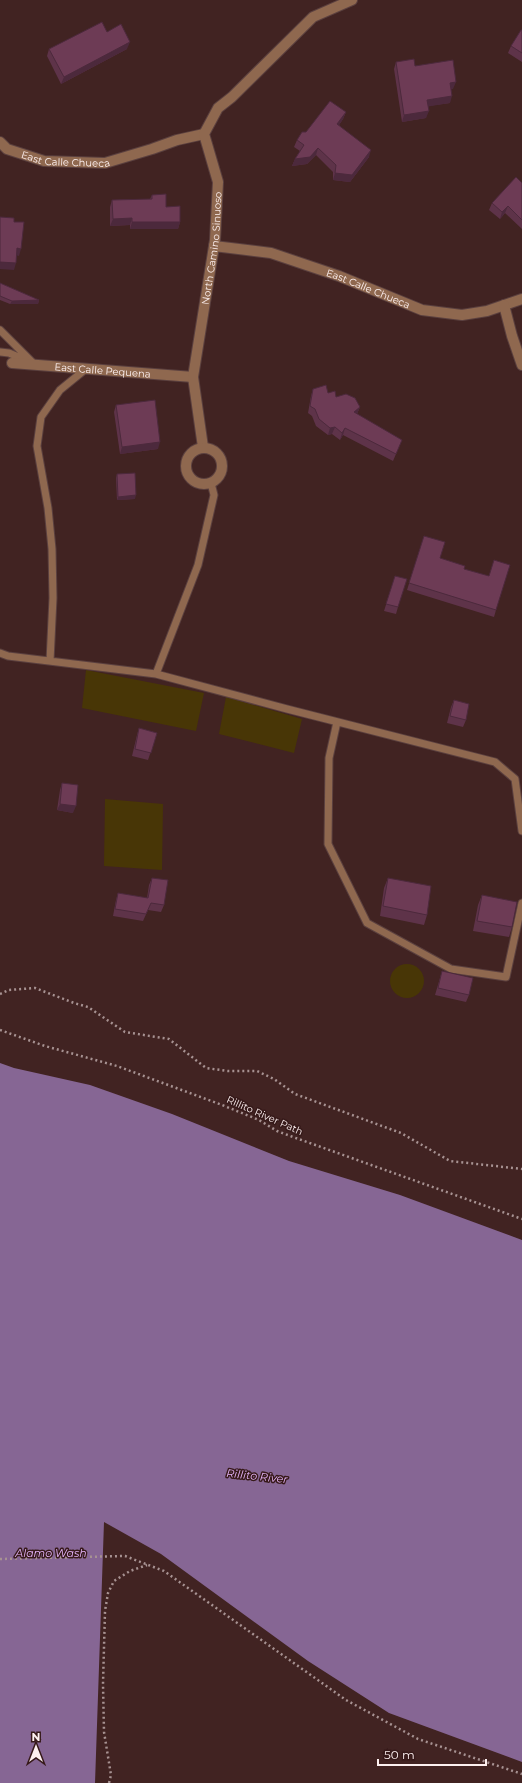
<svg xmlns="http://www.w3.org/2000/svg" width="522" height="1783" viewBox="0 0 522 1783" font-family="Montserrat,sans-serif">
  <rect width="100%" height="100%" fill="#412322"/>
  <path fill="#483606" d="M86,670L204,693L196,731L82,708Z
    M226,697L302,719L294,753L219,734Z
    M105,799L163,804L162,870L104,866Z
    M390 981a17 17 0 1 1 34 0a17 17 0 1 1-34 0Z"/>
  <path fill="#866694" d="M0,1063L14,1068L90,1085L172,1114L289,1161L400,1195L522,1240V1762L389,1713L308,1661L161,1554L104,1522L95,1783H0Z"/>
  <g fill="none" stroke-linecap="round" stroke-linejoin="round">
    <defs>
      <path id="lane" d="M0,330L35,365
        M0,352L9,353L30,362
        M0,653L8,656L156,674L287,709L495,762L515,779L522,831
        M50,661L53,598L52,549L48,508L37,446L41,417L60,390L87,368
        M156,674L198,565L214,495L211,483
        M337,722L329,758L328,844L367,923L451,969L506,977L522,903"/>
      <g id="street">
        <path id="s1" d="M0,142L7,149L44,161L105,163L152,149L177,140L204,134"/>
        <path id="s2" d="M214,246L271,253L339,276L422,310L462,315L487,311L522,299"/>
        <path d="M504,305L512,336L522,365"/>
        <path id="s3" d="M12,363L193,377"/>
        <path id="s4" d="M203,447L193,377L215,240L218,182L204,134L218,108L232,97L313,17L352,0"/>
        <circle cx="204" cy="466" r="18"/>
      </g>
    </defs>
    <use href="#lane" stroke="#5b403f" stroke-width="9"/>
    <use href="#street" stroke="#5b403f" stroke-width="12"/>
    <path stroke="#a79292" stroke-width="2.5" stroke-dasharray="2 3" stroke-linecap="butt" d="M0,994L9,990L35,988L74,1003L88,1007L125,1032L169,1039L206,1068L228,1071H257L274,1079L295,1094L401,1133L450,1161L522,1169
      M0,1030L45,1046L117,1066L222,1105L259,1120L277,1131L293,1137L522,1219
      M0,1559L125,1556L164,1571L346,1700L418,1739L522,1774
      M109,1783L111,1775L104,1732L103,1684L105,1611L108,1593L114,1581L130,1571L147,1565"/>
    <use href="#lane" stroke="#8f684f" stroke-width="7"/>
    <use href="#street" stroke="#8f684f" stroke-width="10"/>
  </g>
  <path fill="#5e3349" d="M522,30V62L508,53L511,46Z
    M107,32L127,49L61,84L47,56L49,49Z
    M396,62L415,66L453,89H451L450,103L428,106L426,118L402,122L394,69Z
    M346,112L343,119L339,125L369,157L350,182L333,180V172L316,155L307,164L292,166L295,159L300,151L294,147L297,140L306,132Z
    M522,183V229L505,213L500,219L489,210L492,203Z
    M152,195L166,207L180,222L178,229H130V225L110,226V207L112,200L150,199Z
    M0,283L39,300L38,304H10L0,300Z
    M313,389L328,393L336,397L360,407L357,414L399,447L393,461L343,435L340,440L332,434L328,435L316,426L312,416L308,413L311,396Z
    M116,405L158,449L120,454L114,412Z
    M117,474L135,499L117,500L116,478Z
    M424,536L440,558L464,569L488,576L496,610L494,617L407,590Z
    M395,576L398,607L396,614L384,611Z
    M454,700L466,720L463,727L447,723L451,707Z
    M139,728L157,733L148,760L132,756L137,735Z
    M62,783L73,813L57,810L60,790Z
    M152,878L164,905L161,912L148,910L143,921L113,916L116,900L118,893L147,898L149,885Z
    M388,878L427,915L424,925L380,916L384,888Z
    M482,895L512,927L509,937L473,931L478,905Z
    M442,971L469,995L466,1002L435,995L440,978Z"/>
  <path fill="#4c293c" d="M130,42L127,49L61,84L64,77Z
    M456,82L453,89L448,90L450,83Z
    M452,96L450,103L425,107L427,100Z
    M429,111L426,118L402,122L404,115Z
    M346,112L343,119L335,131L337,124Z
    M318,148L316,155L307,164L292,166L295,159Z
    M371,150L369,157L350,182L333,180L335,173Z
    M508,206L505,213L500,219L502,212Z
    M132,218L130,225L110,226L113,219Z
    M132,222H180L178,229H130Z
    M17,248L21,249L19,256L15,255Z
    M0,262L16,263L14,270L0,269Z
    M39,300L38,304H10L12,301Z
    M360,407L357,414L351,419L354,412Z
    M335,427L332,434L328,435L330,428Z
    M345,428L343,435L340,440L342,433Z
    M160,442L158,449L120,454L122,447Z
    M136,495L135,499L117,500L118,497Z
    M60,804L76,806L73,813L57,810Z"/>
  <path fill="#6d3b55" stroke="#4c293c" d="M102,22L107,32L121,24L130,42L64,77L49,49Z
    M521,30H522V53L511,46Z
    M414,59L415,66L453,60L456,82L450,83L452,96L427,100L429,111L404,115L396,62Z
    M330,101L346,112L337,124L371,150L352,175L335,173L336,165L318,148L310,157L295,159L304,145L297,140L302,132H306Z
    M516,177L522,183V220L508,206L502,212L492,203Z
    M166,194V207L180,206V222H132V218L113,219L112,200L152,199V195Z
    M0,217L14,218V222H24L21,249L17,248L16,263L0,262Z
    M0,283L39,300L12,301L0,296Z
    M326,385L328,393L335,391L336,397L346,394L355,398L360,407L354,412L402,440L396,454L345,428L342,433L335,427L330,428L319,419L315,409L310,406L313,389Z
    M155,400L160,442L122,447L116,405Z
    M135,473L136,495L118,497L117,474Z
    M424,536L445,542L440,558L465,566L464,569L489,576L494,560L510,565L496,610L409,583Z
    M395,576L407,579L398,607L386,604Z
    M454,700L469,704L466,720L450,716Z
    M139,728L157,733L151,753L135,749Z
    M62,783L78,785L76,806L60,804Z
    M152,878L168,880L164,905L151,903L146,914L115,909L118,893L148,898Z
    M388,878L431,886L427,915L383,906Z
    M482,895L517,902L512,927L477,921Z
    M442,971L473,978L469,995L438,988Z"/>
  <g text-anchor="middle" stroke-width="3" stroke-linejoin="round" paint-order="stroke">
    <g font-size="10" fill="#fdf0f0" stroke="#361919">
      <text dy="4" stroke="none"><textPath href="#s1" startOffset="70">East Calle Chueca</textPath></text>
      <text dy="4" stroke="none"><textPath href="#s4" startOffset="201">North Camino Sinuoso</textPath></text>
      <text dy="4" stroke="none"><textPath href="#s2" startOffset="161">East Calle Chueca</textPath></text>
      <text dy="4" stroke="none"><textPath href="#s3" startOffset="91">East Calle Pequena</textPath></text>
      <text transform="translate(265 1115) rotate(24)" y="4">Rillito River Path</text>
    </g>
    <g font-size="11" font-style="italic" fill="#e5b4fa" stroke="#361919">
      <text transform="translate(257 1476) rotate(6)" y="4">Rillito River</text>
      <text x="51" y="1557">Alamo Wash</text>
    </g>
  </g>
  <g transform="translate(36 1747)" stroke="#361919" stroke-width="3" paint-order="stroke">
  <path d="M0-3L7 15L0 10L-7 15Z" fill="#fdf0f0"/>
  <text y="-6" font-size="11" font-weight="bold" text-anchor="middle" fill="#fdf0f0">N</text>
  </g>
  <path d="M378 1759v6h108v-6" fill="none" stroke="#fdf0f0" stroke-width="2"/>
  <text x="384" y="1759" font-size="12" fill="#fdf0f0" stroke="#361919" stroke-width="3" paint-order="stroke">50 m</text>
</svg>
